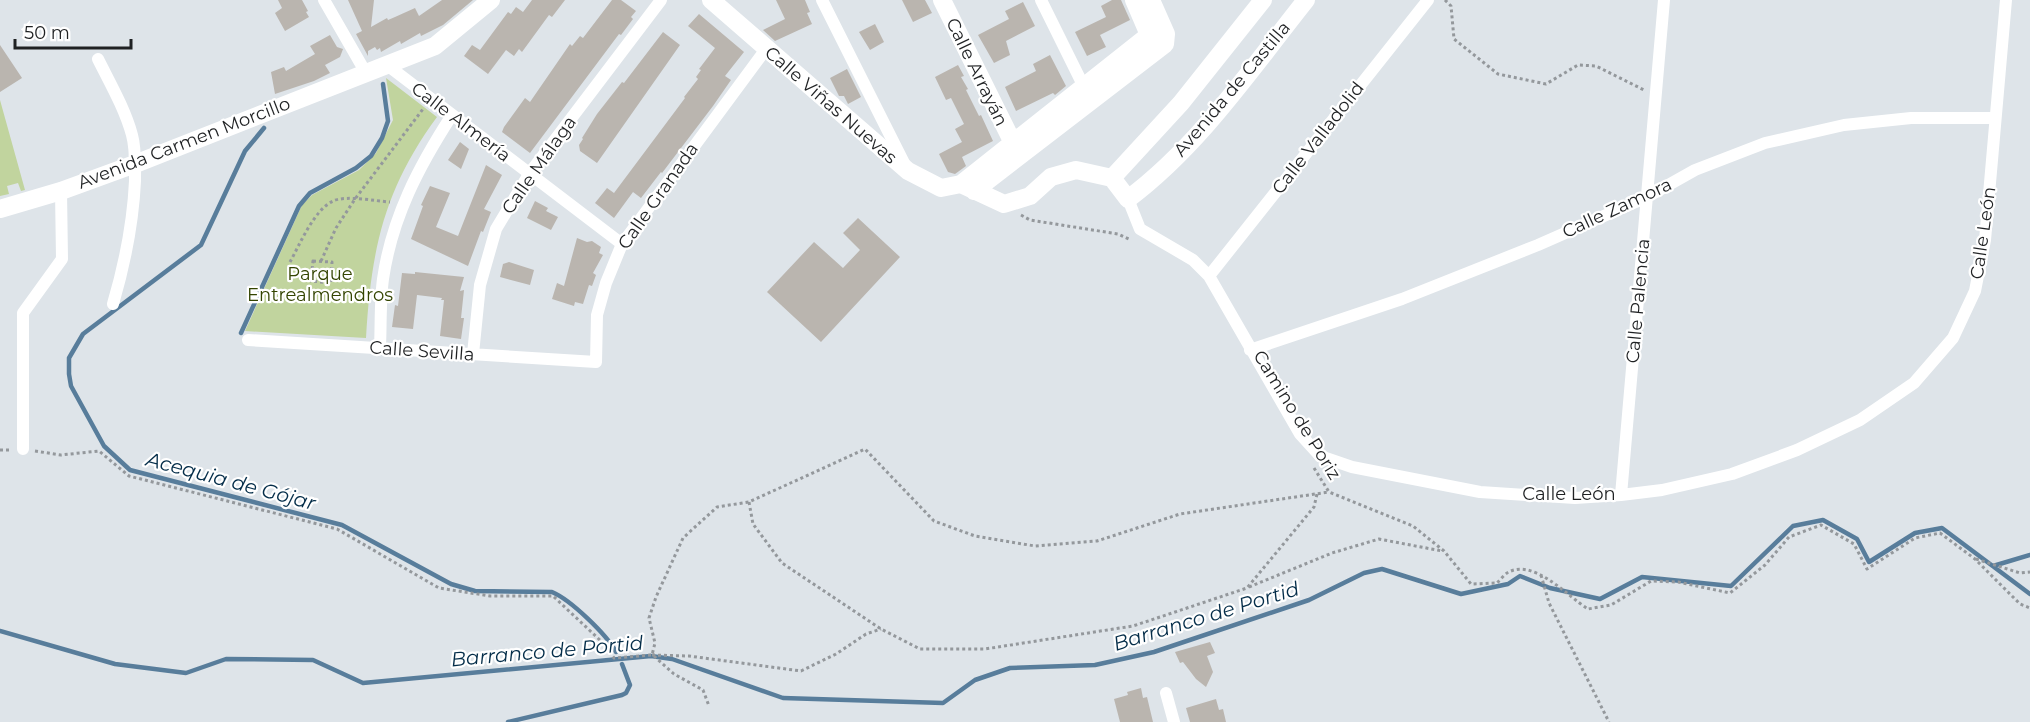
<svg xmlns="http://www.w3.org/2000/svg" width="2030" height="722" viewBox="0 0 2030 722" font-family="Montserrat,sans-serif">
  <rect width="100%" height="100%" fill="#dee4e9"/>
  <path fill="#c1d49e" d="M386,78L437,117C384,189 371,250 366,338L245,331L302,205L312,195L359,170L376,153L393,120Z
    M0,100L25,190L21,191L18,183L7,186L9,194L0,196Z"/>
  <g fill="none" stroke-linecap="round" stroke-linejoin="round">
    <path stroke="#587d9b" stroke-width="4.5" d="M264,128L245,151L201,245L83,334L69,358V374L71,386L104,446L130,470L342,525L451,584L475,591L552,592C571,600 607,635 616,652
      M241,333L299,206L310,193L356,168L371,156L382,138L388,121L383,84
      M1993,566L2030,555
      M0,631L115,664L186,673L226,659L313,660L363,683L651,656L672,659L783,698L943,703L975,680L1010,668L1095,665L1154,652L1309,600L1364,573L1382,569L1461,594L1508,584L1520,576L1550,588L1600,599L1642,577L1731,586L1793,526L1823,520L1857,539L1869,562L1915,533L1942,528L2030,594
      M508,722L622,695L626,693L630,685L622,664"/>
  </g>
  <path fill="#bab5af" d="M278,0H302L308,11L306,12L309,17L285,31L275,13L282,8Z
    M348,0H374L371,27L387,18L388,20L395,17L415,8L419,16L442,0H473L443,25L421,36L420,33L401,44L400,41L381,52L380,48L377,50L375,47L368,51V56L356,34L362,31Z
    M532,0H565L552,17L549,15L522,52L519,49L514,56L506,50L488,74L464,56L472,45L480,50L508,12L511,14L516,7L523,12Z
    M612,0H621L636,11L631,17L633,19L621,35L619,34L530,153L502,132L504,127L525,98L530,102L570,44L572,46L580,36L583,38Z
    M776,0H805L810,12L807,13L812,24L775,41L763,30L785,19Z
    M902,0H925L932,13L913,22Z
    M1112,0H1121L1130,20L1100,35L1106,47L1087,56L1075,32L1106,17L1101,6Z
    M1023,2L1035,26L1006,41L1010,55L994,63L978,35L1009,19L1005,11Z
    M699,14L744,52L725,76L731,80L713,106L662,173L661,172L641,198L633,192L614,218L595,203L607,188L614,193L685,98L684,97L698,79L696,77L701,70L699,69L715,48L688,26Z
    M875,24L884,42L870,50L859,32Z
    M663,32L680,45L597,163L580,151L579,145L583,139L582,138L597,114L622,82L624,83Z
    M330,35L337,47L343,49L340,57L325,65L330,73L314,81L275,94L271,72L284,67L286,71L315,54L310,46Z
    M0,45L22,78L0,92Z
    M1050,55L1066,86L1055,95L1053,93L1016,111L1005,87L1036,71L1033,64Z
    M958,65L964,76L961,77L968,89L966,90L979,116L981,115L993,141L962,157L966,166L955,174L948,172L939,154L962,142L955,129L964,124L951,98L946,100L935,77Z
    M847,69L861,97L848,104L844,96H839L830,78Z
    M460,142L469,149L461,169L448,160Z
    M486,165L502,175L484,209L491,212L483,232L481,231L468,266L411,239L423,206L421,205L430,186L450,193L436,227L458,236Z
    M535,201L548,208L546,211L558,217L551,230L527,218Z
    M858,218L900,257L821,342L767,292L814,242L843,268L860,250L843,233Z
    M577,238L587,242L592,241L601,247L599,253L603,255L593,273L596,275L592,286L589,285L583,304L575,302L574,306L552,299L557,283L564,286Z
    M509,262L534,270L530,285L500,277L503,264Z
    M415,272L464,277L460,291L464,290L461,318H464L461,339L440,336L444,300H441L442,298L417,295L413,329L392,327L395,305L398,306L402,273L415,274Z
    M1210,642L1215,653L1207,656L1213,672L1206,687L1196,679L1183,662L1180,663L1175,652Z
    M1141,688L1143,698L1147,697L1153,722H1120L1114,699L1128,695L1127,692Z
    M1216,699L1219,710L1223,709L1226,722H1190L1186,708Z"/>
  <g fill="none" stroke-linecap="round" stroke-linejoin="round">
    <path stroke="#94989c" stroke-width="3" stroke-dasharray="3 3" stroke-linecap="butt" d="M1445,0L1451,6L1454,39L1498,74L1546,84L1578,65L1596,66L1644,90
      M1021,215L1030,220L1118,234L1131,240
      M313,261L332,262L331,283L311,281Z
      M321,261L336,228L355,199L423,109
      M290,262C300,244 314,210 333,201C346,195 375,201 390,202
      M0,450H10
      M35,451L61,455L99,451L129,476L337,529L439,588L490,596H553L602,642L614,658L652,655L655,643L649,618L656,597L683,538L717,507L749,502L865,449L934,521L975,536L1035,546L1097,541L1180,514L1329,492
      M1314,468L1329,492L1413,526L1444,551L1471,584L1497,583C1500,580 1504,575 1507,573C1533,557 1567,596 1588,609L1611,605L1651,581L1678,582L1730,593L1765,565L1789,537L1821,525L1854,544L1867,569L1915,538L1940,533L1975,559L2020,604L2030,608
      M749,502L753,524L782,563L881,629L920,649H985L1133,626L1247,588L1314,507L1317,494
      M1976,559L2020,573L2030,572
      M1541,575L1549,603L1609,722
      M1249,587L1332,553L1379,539L1442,551
      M652,655L689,656L801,671L836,654L866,634L881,629
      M654,656L674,674L703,690L709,706"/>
    <path stroke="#fff" stroke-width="12" d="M324,0L366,73
      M822,0L904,163
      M1041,0L1087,93
      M98,59C110,83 125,109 132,135C136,149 135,166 135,181C133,224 125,263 113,304
      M387,65L622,244
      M1128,199L1140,229L1193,260L1209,276L1300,434L1320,456L1352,467L1480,492L1575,498L1621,495L1662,490L1732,474L1797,450L1860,420L1914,383L1953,338L1975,291L1985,240L2006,0
      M1209,276L1428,0
      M248,340L596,362L597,315L606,283L622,244L766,49
      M380,348C381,325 380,301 383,279C392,217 419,166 452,115
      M1250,350L1402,299L1538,245L1647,197L1695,170L1765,143L1844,125L1911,118H1995
      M473,354L480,285L496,229L529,174L661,0
      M23,449V313L62,259L61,191
      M1621,495L1664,0
      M1166,693L1174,722"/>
    <path stroke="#fff" stroke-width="18" d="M711,0L908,171L941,188L961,184L1149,35L1134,0
      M942,0L1013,143
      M1112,178L1181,103L1263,0
      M961,184L1004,204L1030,196L1051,177L1076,170L1112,178L1128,199C1199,146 1251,69 1306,0
      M974,191L1165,44L1166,34L1151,0
      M0,209L61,191L135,164L435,46L491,0"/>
  </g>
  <g text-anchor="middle" stroke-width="4.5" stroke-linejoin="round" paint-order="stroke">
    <g font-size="18" fill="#1f2123" stroke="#fff">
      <text transform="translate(977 72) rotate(64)" y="6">Calle Arrayán</text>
      <text transform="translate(1232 89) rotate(-50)" y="6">Avenida de Castilla</text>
      <text transform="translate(831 105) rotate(41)" y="6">Calle Viñas Nuevas</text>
      <text transform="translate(461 122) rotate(37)" y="6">Calle Almería</text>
      <text transform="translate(1318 138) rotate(-52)" y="6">Calle Valladolid</text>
      <text transform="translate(184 143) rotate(-21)" y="6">Avenida Carmen Morcillo</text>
      <text transform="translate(539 165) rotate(-55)" y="6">Calle Málaga</text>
      <text transform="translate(658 196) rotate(-55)" y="6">Calle Granada</text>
      <text transform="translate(1617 208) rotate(-25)" y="6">Calle Zamora</text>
      <text transform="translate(1983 233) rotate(-82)" y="6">Calle León</text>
      <text transform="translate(1638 301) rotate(-85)" y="6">Calle Palencia</text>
      <text transform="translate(422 351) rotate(4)" y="6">Calle Sevilla</text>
      <text transform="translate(1297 415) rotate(58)" y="6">Camino de Poriz</text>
      <text x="1569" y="500">Calle León</text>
    </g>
    <g font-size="18" fill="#340" stroke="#fff">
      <text x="320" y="280">Parque<tspan x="320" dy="21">Entrealmendros</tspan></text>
    </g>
    <g font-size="20" font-style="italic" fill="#042d49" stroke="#fff">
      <text transform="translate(231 481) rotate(15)" y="7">Acequia de Gójar</text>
      <text transform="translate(1206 616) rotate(-17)" y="7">Barranco de Portid</text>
      <text transform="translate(547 651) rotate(-5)" y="7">Barranco de Portid</text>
    </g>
  </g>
  <path d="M15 39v9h116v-9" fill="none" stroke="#1f2123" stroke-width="3"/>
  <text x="24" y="39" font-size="18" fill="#1f2123" stroke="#ffffff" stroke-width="4.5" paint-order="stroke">50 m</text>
</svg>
